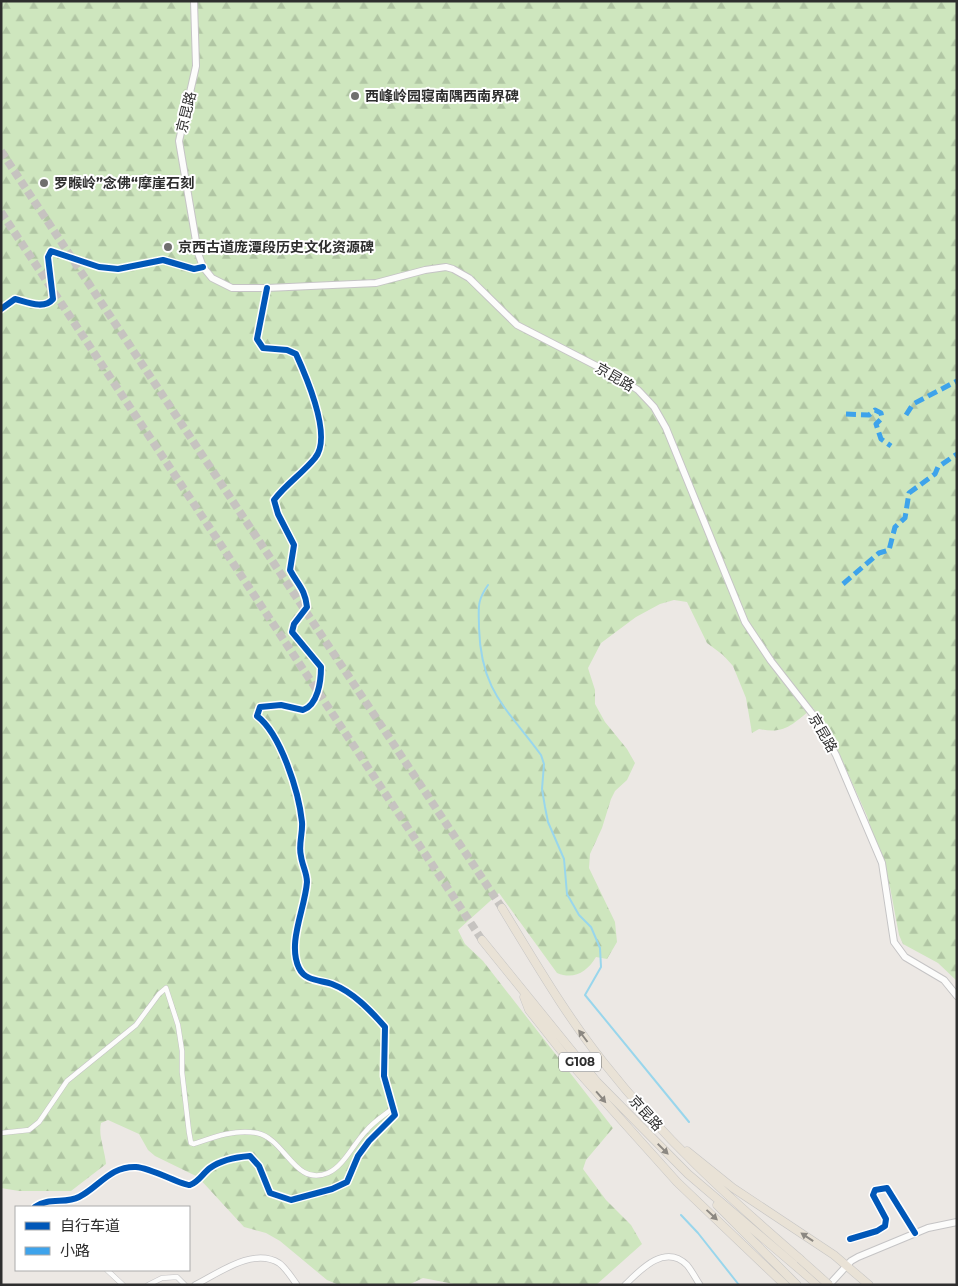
<svg xmlns="http://www.w3.org/2000/svg" width="958" height="1286" viewBox="0 0 958 1286" font-family="Montserrat,'Noto Sans SC',sans-serif">
  <defs>
    <pattern id="forest-firs" width="22" height="20" patternUnits="userSpaceOnUse" patternTransform="scale(1.25)"><rect width="22" height="20" fill="#cee6be"/><path d="M5 1l3.5 6h-7zM16 11l3.5 6h-7z" fill="#b1c6a4"/></pattern>
  </defs>
  <rect width="100%" height="100%" fill="#ece8e4"/>
  <path fill="url(#forest-firs)" d="M1,1H957V981L938,963L903,944L899,935L890,887L867,816L828,729L813,708C793,723 786,735 759,729L752,733L746,698L733,666L723,655L707,643L687,602L674,600L660,604L636,617L601,643L588,668L595,690V704L605,722L627,749L635,763L627,780L615,791L611,799L602,828L590,854L589,868L615,922L617,942L607,959L596,957C587,972 574,980 557,973L499,893L458,930L465,944L483,961L613,1128L586,1160L583,1169L606,1200L631,1225L642,1244L596,1285H459L423,1278L408,1285H339L327,1280L280,1241L266,1233L244,1227L198,1177L155,1156L148,1150L139,1134L108,1120L101,1123C98,1136 105,1150 106,1164L71,1191H19L1,1188Z"/>
  <g fill="none" stroke-linecap="round" stroke-linejoin="round">
    <path stroke="#99d6ec" stroke-width="2" d="M488,585C476,602 479,609 479,628C481,692 507,708 541,755L544,764L542,789L545,807L548,822L564,859L567,894L579,915L591,927L600,948L601,967L585,995L689,1122
      M681,1215L698,1233L739,1285"/>
    <path stroke="#c6c3c0" stroke-width="8" stroke-dasharray="8 4" stroke-linecap="butt" d="M1,151L502,908
      M1,212L482,940"/>
    <defs>
      <path id="minor" d="M1,309L15,299C27,302 44,310 53,299L48,257L51,251L99,267L118,269L163,260L194,269L203,267
        M1,1133L29,1130L39,1122L67,1081L136,1025L159,994L166,988L178,1025L182,1051V1072L189,1132L191,1143L194,1144C214,1137 235,1129 257,1133C286,1139 294,1187 328,1173C344,1166 354,1143 366,1131C373,1122 383,1116 392,1109
        M35,1207C48,1197 66,1204 79,1197C99,1187 110,1166 136,1167C152,1168 183,1186 190,1185C199,1182 203,1173 210,1168C221,1160 237,1157 250,1156L259,1166L270,1193L291,1200L332,1189L347,1182L358,1156L369,1141L395,1115L384,1076L385,1027C370,1010 353,992 332,984C320,980 305,981 299,968C287,943 305,909 307,882C307,873 302,865 301,856C298,846 303,833 302,822C299,793 281,734 257,716L260,707L281,705L303,710C318,705 321,681 321,667L292,632L294,624L307,607C305,589 298,585 290,570L294,545L278,514L274,500C286,484 303,473 315,458C333,437 306,376 296,354L287,350L263,348L257,339L267,288
        M850,1239L877,1231L885,1226L886,1219L873,1195L875,1190L887,1188L915,1233
        M107,1270L123,1285
        M148,1285L162,1278L177,1277L185,1285"/>
      <path id="tertiary" d="M195,1285C219,1273 253,1247 279,1263C286,1268 292,1278 297,1285
        M625,1285C640,1270 665,1243 687,1265C692,1271 696,1279 700,1285"/>
      <path id="secondary" d="M194,1L196,66L179,141L198,253L203,267L212,278L232,288H267L376,283L425,270L446,267L453,269L469,278L517,325L616,376L638,390L654,407L666,428L745,622L771,661L814,716L836,755L882,863L894,942L905,957L944,980L957,996
        M829,1285L851,1261L858,1257L928,1228L957,1222"/>
      <path id="trunk" d="M502,908C534,960 565,1014 604,1063C663,1138 728,1197 800,1259
        M482,940L597,1082L688,1174L818,1285
        M524,997L529,1010L574,1067L677,1182L785,1285
        M687,1151L733,1188L834,1255L869,1285
        M717,1205L797,1285"/>
    </defs>
    <use href="#minor" stroke="#c5c4c5" stroke-width="5.5"/>
    <use href="#tertiary" stroke="#c5c4c5" stroke-width="7"/>
    <use href="#secondary" stroke="#c5c4c5" stroke-width="8"/>
    <use href="#trunk" stroke="#c6c5c4" stroke-width="9"/>
    <use href="#minor" stroke="#fcfcfb" stroke-width="4.5"/>
    <use href="#tertiary" stroke="#fcfcfb" stroke-width="5.5"/>
    <use href="#secondary" stroke="#fcfcfb" stroke-width="6"/>
    <use href="#trunk" stroke="#e9e2d6" stroke-width="8"/>
    <defs>
      <path id="trunk-bridge" d="M800,1259L829,1285"/>
    </defs>
    <use href="#trunk-bridge" stroke="#c6c5c4" stroke-width="9" stroke-linecap="butt"/>
    <use href="#trunk-bridge" stroke="#e9e2d6" stroke-width="8"/>
    <path stroke="#3ea3eb" stroke-width="5" stroke-dasharray="10 5" stroke-linecap="butt" d="M846,414L869,415L875,410L881,413L882,418L876,424L881,439L891,446
      M906,415L913,404L957,381
      M843,584L879,553L889,550L895,527L905,518L909,493L935,474L938,467L957,454"/>
    <defs>
      <path id="cycleway" d="M1,309L15,299C27,302 44,310 53,299L48,257L51,251L99,267L118,269L163,260L194,269L203,267
        M35,1207C48,1197 66,1204 79,1197C99,1187 110,1166 136,1167C152,1168 183,1186 190,1185C199,1182 203,1173 210,1168C221,1160 237,1157 250,1156L259,1166L270,1193L291,1200L332,1189L347,1182L358,1156L369,1141L395,1115L384,1076L385,1027C370,1010 353,992 332,984C320,980 305,981 299,968C287,943 305,909 307,882C307,873 302,865 301,856C298,846 303,833 302,822C299,793 281,734 257,716L260,707L281,705L303,710C318,705 321,681 321,667L292,632L294,624L307,607C305,589 298,585 290,570L294,545L278,514L274,500C286,484 303,473 315,458C333,437 306,376 296,354L287,350L263,348L257,339L267,288
        M850,1239L877,1231L885,1226L886,1219L873,1195L875,1190L887,1188L915,1233"/>
    </defs>
    <use href="#cycleway" stroke="#fff" stroke-width="9"/>
    <use href="#cycleway" stroke="#0057b8" stroke-width="6"/>
  </g>
  <defs><path id="oneway-solid" d="M-6-.8H1V-3.2L6.5 0L1 3.2V.8H-6Z" transform="scale(1.25)"/></defs>
  <g fill="#8c8882">
    <use href="#oneway-solid" transform="translate(583 1036) rotate(-127)"/>
    <use href="#oneway-solid" transform="translate(601 1097) rotate(49)"/>
    <use href="#oneway-solid" transform="translate(663 1149) rotate(45)"/>
    <use href="#oneway-solid" transform="translate(712 1215) rotate(43)"/>
    <use href="#oneway-solid" transform="translate(807 1237) rotate(-146)"/>
  </g>
  <g fill="#706f6e" stroke="#fff" stroke-width="2">
    <circle cx="355" cy="96" r="5"/>
    <circle cx="44" cy="183" r="5"/>
    <circle cx="168" cy="247" r="5"/>
  </g>
  <g text-anchor="middle" stroke-width="4" stroke-linejoin="round" paint-order="stroke">
    <rect fill="#fff" stroke="#6d6d6d" stroke-width="1" x="559" y="1052.5" width="42" height="19" rx="4"/>
    <g font-size="12" font-weight="bold" fill="#2e2e2e">
      <text x="580" y="1066">G108</text>
    </g>
    <g font-size="14" font-weight="bold" fill="#2e2e2e" stroke="#fff" text-anchor="start">
      <text x="365" y="101">西峰岭园寝南隅西南界碑</text>
      <text x="54" y="188">罗睺岭”念佛“摩崖石刻</text>
      <text x="178" y="252">京西古道庞潭段历史文化资源碑</text>
    </g>
    <g font-size="14" fill="#2e2e2e" stroke="#fff">
      <text transform="translate(186 112) rotate(-76)" y="5">京昆路</text>
      <text transform="translate(615 377) rotate(30)" y="5">京昆路</text>
      <text transform="translate(823 733) rotate(60)" y="5">京昆路</text>
      <text transform="translate(646 1113) rotate(48)" y="5">京昆路</text>
    </g>
  </g>
  <rect width="958" height="1286" fill="none" stroke="#2e2e2e" stroke-width="5"/>
  <rect x="15" y="1206" width="175" height="65" fill="#ffffff" stroke="#ababab"/>
  <rect x="25" y="1222" width="25" height="8" fill="#0057b8" stroke="#ababab"/>
  <text x="60" y="1231" font-size="15" fill="#2e2e2e">自行车道</text>
  <rect x="25" y="1247" width="25" height="8" fill="#3ea3eb" stroke="#ababab"/>
  <text x="60" y="1256" font-size="15" fill="#2e2e2e">小路</text>
</svg>
